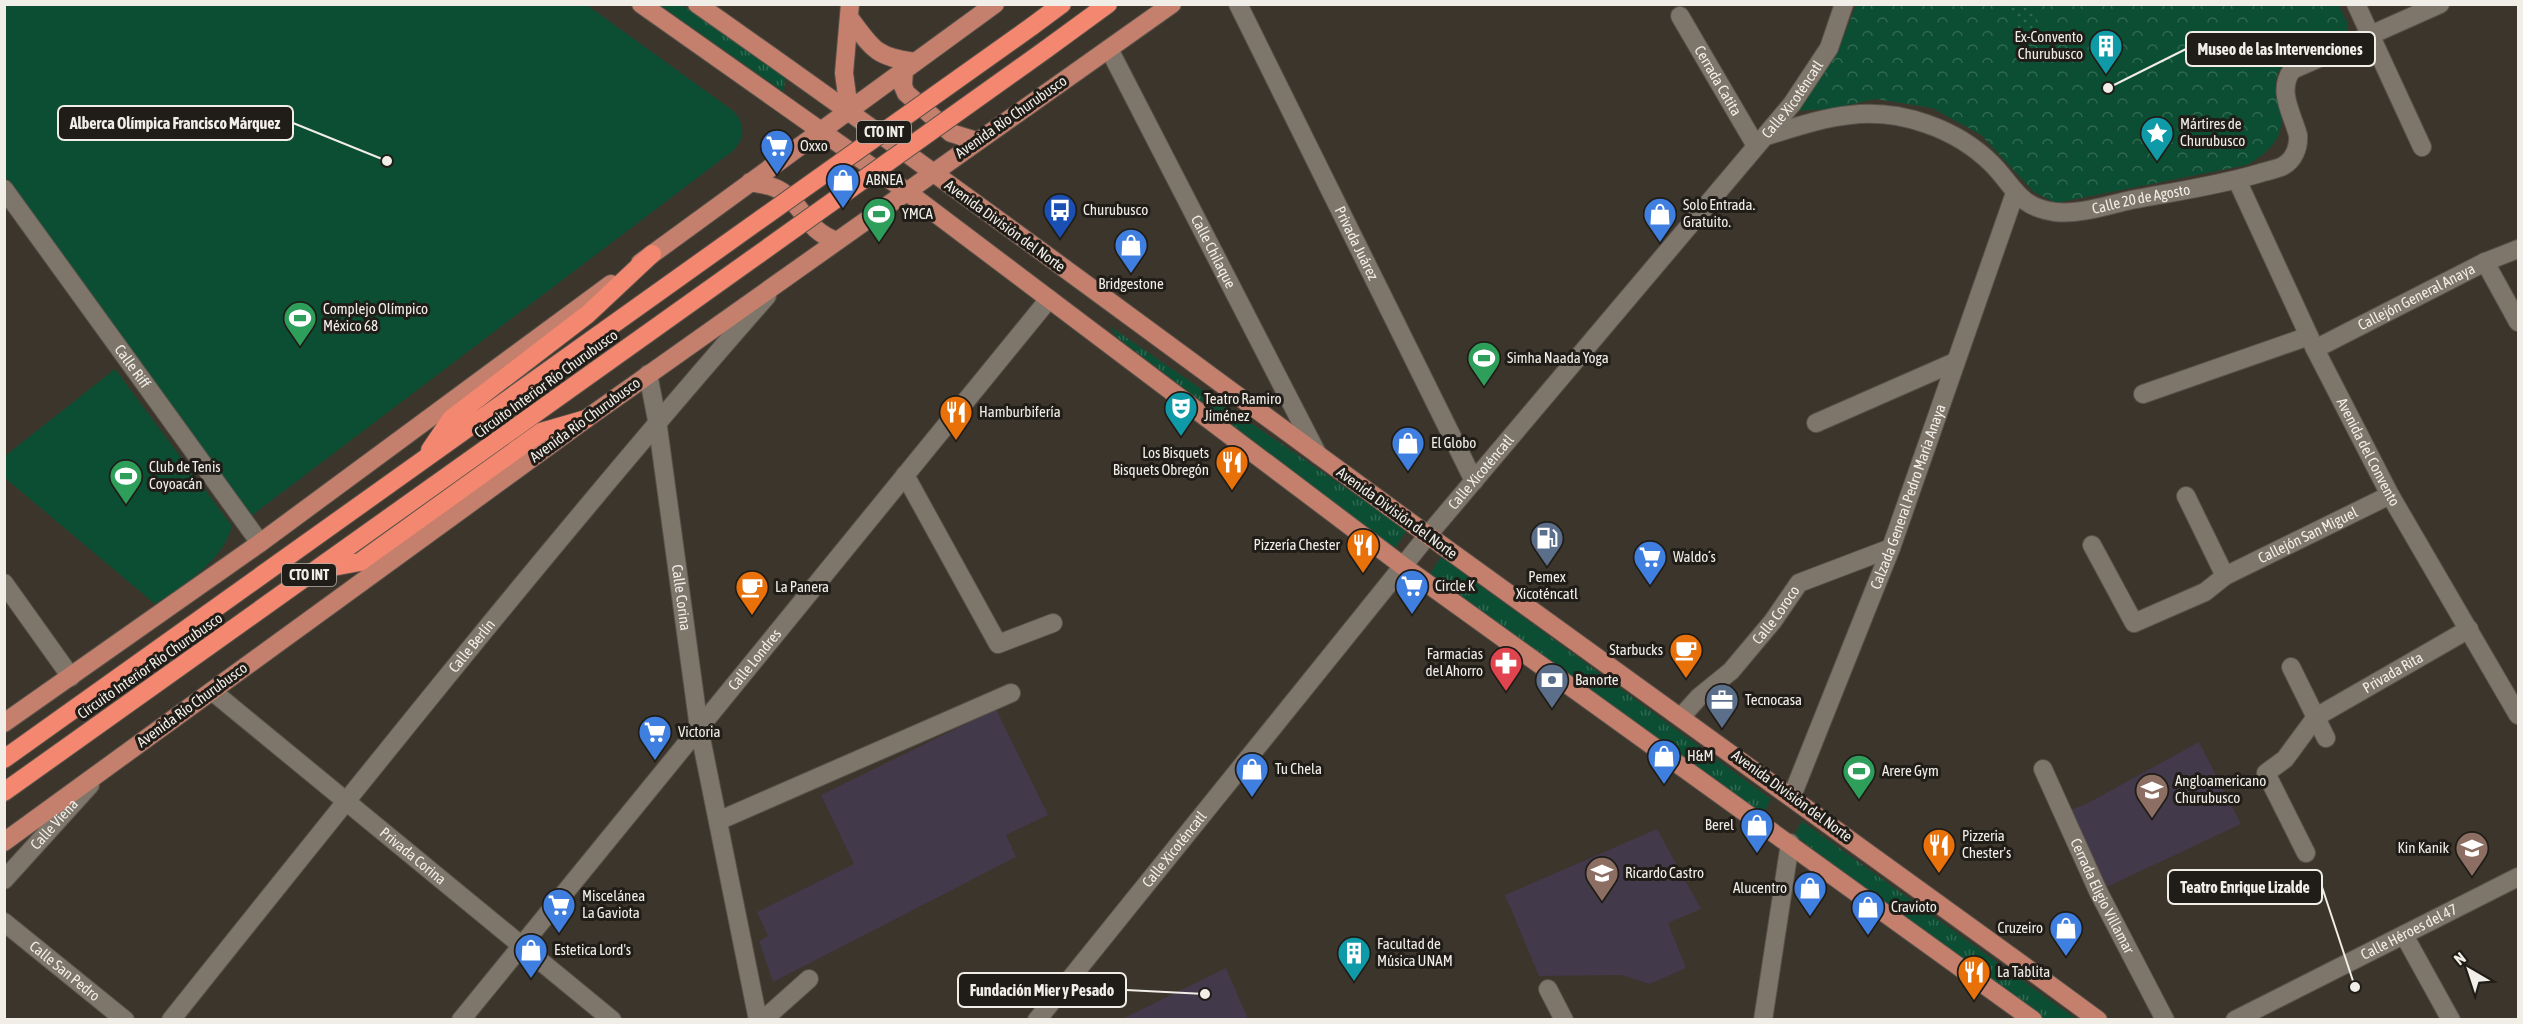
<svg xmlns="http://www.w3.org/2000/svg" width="2523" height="1024" viewBox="0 0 2523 1024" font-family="'Asap Condensed',sans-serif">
  <defs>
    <pattern id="grass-tufts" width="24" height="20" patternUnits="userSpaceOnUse" patternTransform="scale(1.5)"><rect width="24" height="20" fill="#0c4e33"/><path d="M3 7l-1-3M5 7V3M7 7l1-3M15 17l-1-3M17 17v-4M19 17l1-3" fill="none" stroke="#306851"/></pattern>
    <pattern id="park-crowns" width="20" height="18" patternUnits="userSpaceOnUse" patternTransform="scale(1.5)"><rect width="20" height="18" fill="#0c4e33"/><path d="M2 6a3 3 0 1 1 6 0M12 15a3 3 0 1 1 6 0" fill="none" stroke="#306851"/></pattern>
    <pattern id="garden-dots" width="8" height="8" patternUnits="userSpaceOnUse" patternTransform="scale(1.5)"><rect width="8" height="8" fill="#0c4e33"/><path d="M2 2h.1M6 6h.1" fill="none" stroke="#306851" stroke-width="1.8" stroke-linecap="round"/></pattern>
  </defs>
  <rect width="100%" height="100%" fill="#3c352b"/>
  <path fill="#42394a" d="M996,709L1048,815L1006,835L1016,857L773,982L759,941L768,936L757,912L854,864L821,795Z
    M2199,742L2241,824L2098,891L2063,813L2088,803Z
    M1657,829L1701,909L1668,923L1686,968L1650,984L1621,975L1539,976L1505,895Z
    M1226,968L1248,1019H1122Z"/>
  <path fill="url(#grass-tufts)" d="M660,5H682L785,77L784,92Z
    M1108,325L1407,530L1395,548L1118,338Z
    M1441,557L1771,799L1763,815L1430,574Z
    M1802,821L2076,1019H2043L1794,835Z"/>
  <path fill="url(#park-crowns)" d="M2338,4L2348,24L2347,32C2330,47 2294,53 2281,68C2261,94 2312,129 2247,165L2056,203L2034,192L1981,135L1932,108L1876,99L1829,109L1796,111L1792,108L1837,54L1856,5Z"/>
  <path fill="url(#garden-dots)" d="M2008,5H2029L2039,26L2021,34Z"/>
  <path fill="#0c4e33" d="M9,4L587,5L732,110C745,122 746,137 734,150L247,519L5,176L4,8Z
    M115,369L232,526C223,561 184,585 155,604L5,478V456Z"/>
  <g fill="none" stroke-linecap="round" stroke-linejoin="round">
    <defs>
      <g id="minor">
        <path id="s1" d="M1238,4L1474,481"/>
        <path d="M2356,4L2422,147"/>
        <path id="s2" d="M1680,16L1756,146"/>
        <path id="s3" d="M1109,49L1318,455"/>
        <path id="s4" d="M1766,136C1793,128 1821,118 1850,115C1900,109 1956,128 1992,164C2014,186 2018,207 2055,212C2079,215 2108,205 2131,200C2173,192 2216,186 2257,174C2265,171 2275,170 2283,166C2294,160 2299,147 2298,135C2292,113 2277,91 2292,70L2440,4"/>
        <path id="s5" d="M2237,180L2315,349L2390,495L2518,715"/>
        <path id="s6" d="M4,189L260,543"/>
        <path d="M2485,262L2518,322"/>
        <path id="s7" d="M2315,349L2485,262L2518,249"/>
        <path id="s8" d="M648,374L657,420L699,728L758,1020"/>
        <path d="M2143,394L2309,336"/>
        <path d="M1816,423L1955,362"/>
        <path d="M905,475L998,644L1053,623"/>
        <path d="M2186,496L2225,576"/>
        <path id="s9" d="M2092,545L2134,623L2205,592L2225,576L2390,495"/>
        <path d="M4,583L71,677"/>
        <path d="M2291,667L2326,738"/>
        <path id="s10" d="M212,691L612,1020"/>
        <path id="s11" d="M1681,717L1699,697L1731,671L1773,621L1799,583L1891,548"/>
        <path id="s12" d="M2043,769L2098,891L2165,1020"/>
        <path id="s13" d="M1792,796L1891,548L2015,193"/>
        <path d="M718,821L1011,693"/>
        <path id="s14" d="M2306,853L2266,773L2285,759L2316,717L2469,629"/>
        <path id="s15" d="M4,880L90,785"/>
        <path id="s16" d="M4,922L125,1020"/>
        <path d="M2404,935L2451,1020"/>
        <path d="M1548,989L1564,1020"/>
        <path id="s17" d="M171,1020C366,776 561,531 767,296"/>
        <path id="s18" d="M461,1020L1049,299"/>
        <path d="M763,1020L809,979"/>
        <path id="s19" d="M1037,1020L1428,535L1792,104L1829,48L1844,4"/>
        <path d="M1763,1020L1790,843"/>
        <path id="s20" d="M2235,1020L2518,877"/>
      </g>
      <path id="major" d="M641,4L906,191L1403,566L2033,1020
        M697,4C944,177 1185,358 1429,536C1651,698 1876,857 2098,1020
        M849,17C872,48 875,57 915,62
        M904,70L903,86L906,93L951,133L977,141
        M849,110L844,73L850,4
        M750,182C762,184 776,186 785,194C807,212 806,229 836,241
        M640,263L995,4
        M4,723L260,543L611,284
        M4,842L586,419L1172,4"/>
      <path id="highway" d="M1031,27L1062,4
        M1045,50L1108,4
        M430,450L451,419L588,314L652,254
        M322,569L360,562L541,432L586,419
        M4,759L737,236
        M4,792L752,259"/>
    </defs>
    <use href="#minor" stroke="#59524a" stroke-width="20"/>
    <use href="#major" stroke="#59524a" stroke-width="20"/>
    <use href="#highway" stroke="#59524a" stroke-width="20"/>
    <use href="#minor" stroke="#7e766b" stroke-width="18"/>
    <use href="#major" stroke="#c5806d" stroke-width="18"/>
    <use href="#highway" stroke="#f4876f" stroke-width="18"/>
    <defs>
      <path id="highway-bridge" d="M737,236L1031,27
        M752,259L1045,50"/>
    </defs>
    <use href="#highway-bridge" stroke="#59524a" stroke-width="20" stroke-linecap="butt"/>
    <use href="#highway-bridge" stroke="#f4876f" stroke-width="18"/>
  </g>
  <defs>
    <symbol id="building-pin" viewBox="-11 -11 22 30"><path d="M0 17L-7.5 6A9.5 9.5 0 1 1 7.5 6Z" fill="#0f9aa8" stroke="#201d18"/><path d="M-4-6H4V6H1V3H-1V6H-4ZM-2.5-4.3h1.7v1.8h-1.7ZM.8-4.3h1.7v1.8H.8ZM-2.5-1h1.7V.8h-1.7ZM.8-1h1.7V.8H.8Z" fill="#fff"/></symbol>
    <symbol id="sight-pin" viewBox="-11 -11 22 30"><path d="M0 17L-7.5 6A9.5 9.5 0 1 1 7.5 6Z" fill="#0f9aa8" stroke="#201d18"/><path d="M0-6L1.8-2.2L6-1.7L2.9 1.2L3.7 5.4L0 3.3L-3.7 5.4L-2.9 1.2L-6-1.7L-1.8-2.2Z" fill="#fff"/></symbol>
    <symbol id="supermarket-pin" viewBox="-11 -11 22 30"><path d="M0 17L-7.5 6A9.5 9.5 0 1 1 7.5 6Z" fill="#3f7fe0" stroke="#201d18"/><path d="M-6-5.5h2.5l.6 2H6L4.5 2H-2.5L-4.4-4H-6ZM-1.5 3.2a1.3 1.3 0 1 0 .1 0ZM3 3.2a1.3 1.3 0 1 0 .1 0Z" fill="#fff"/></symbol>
    <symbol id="shop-pin" viewBox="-11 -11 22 30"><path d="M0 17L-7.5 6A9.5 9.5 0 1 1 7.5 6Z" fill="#3f7fe0" stroke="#201d18"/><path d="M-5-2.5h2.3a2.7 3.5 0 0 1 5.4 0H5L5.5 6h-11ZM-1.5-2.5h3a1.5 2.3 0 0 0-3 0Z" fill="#fff"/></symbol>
    <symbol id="bus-pin" viewBox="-11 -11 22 30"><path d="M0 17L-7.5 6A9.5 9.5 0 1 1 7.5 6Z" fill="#1a4fb4" stroke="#201d18"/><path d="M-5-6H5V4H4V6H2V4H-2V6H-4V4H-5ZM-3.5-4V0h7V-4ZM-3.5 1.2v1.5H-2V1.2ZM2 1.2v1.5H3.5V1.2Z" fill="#fff"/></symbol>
    <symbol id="stadium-pin" viewBox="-11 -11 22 30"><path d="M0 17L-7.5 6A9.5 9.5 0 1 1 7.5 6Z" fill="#2e9e5b" stroke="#201d18"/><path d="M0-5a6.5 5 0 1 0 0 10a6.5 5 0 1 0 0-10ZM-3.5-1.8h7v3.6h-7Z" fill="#fff"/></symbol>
    <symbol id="theatre-pin" viewBox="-11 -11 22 30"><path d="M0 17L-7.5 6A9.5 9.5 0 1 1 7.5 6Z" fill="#0f9aa8" stroke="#201d18"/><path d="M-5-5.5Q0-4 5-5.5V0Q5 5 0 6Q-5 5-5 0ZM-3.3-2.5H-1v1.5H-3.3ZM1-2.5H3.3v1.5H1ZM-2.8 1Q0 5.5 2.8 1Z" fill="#fff"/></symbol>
    <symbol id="restaurant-pin" viewBox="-11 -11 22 30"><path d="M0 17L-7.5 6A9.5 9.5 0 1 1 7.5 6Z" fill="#e8710a" stroke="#201d18"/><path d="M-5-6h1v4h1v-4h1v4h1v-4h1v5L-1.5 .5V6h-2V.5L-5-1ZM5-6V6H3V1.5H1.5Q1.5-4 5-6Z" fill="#fff"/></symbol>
    <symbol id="fuel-pin" viewBox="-11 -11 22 30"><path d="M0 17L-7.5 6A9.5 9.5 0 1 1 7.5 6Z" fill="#5c6f8a" stroke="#201d18"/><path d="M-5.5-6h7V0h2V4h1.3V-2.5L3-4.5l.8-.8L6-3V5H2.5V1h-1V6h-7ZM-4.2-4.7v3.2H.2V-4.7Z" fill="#fff"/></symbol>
    <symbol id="cafe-pin" viewBox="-11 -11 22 30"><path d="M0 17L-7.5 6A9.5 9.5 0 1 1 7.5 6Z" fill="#e8710a" stroke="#201d18"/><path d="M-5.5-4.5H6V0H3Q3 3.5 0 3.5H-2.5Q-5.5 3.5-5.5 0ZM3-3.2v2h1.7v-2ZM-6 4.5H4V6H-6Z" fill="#fff"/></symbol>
    <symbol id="pharmacy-pin" viewBox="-11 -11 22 30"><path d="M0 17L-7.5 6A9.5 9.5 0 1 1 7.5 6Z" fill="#e0444e" stroke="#201d18"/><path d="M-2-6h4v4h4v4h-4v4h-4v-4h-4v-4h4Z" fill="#fff"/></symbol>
    <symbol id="bank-pin" viewBox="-11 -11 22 30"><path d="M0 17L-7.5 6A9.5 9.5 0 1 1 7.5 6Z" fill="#5c6f8a" stroke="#201d18"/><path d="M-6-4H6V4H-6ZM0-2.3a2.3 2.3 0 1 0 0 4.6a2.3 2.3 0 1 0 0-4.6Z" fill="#fff"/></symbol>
    <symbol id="office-pin" viewBox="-11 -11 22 30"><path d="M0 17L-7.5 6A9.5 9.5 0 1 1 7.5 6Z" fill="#5c6f8a" stroke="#201d18"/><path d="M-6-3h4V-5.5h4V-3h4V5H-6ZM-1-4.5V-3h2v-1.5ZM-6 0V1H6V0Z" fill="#fff"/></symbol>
    <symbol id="university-pin" viewBox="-11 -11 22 30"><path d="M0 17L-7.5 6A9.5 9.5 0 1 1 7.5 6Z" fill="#8d6e63" stroke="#201d18"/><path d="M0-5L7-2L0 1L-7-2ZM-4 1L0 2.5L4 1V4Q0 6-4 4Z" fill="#fff"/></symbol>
    <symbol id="school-pin" viewBox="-11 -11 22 30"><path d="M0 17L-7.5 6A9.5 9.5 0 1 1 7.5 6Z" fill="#8d6e63" stroke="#201d18"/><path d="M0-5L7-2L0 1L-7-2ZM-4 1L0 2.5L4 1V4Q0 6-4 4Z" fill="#fff"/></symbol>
  </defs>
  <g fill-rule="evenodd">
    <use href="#building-pin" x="2087" y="27" width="38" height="52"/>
    <use href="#sight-pin" x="2138" y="114" width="38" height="52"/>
    <use href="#supermarket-pin" x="758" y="127" width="38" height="52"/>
    <use href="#shop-pin" x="824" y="161" width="38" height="52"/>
    <use href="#bus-pin" x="1041" y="191" width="38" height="52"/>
    <use href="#stadium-pin" x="860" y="195" width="38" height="52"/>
    <use href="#shop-pin" x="1641" y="195" width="38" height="52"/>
    <use href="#shop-pin" x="1112" y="226" width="38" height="52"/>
    <use href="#stadium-pin" x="281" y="299" width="38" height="52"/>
    <use href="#stadium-pin" x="1465" y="339" width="38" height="52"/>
    <use href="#theatre-pin" x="1162" y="389" width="38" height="52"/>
    <use href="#restaurant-pin" x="937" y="393" width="38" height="52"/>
    <use href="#shop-pin" x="1389" y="424" width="38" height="52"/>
    <use href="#restaurant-pin" x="1213" y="443" width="38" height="52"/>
    <use href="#stadium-pin" x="107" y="457" width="38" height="52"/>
    <use href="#fuel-pin" x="1528" y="519" width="38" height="52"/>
    <use href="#restaurant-pin" x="1344" y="526" width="38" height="52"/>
    <use href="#supermarket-pin" x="1631" y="538" width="38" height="52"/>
    <use href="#supermarket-pin" x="1393" y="567" width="38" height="52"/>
    <use href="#cafe-pin" x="733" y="568" width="38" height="52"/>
    <use href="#cafe-pin" x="1667" y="631" width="38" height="52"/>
    <use href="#pharmacy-pin" x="1487" y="644" width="38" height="52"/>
    <use href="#bank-pin" x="1533" y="661" width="38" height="52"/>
    <use href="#office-pin" x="1703" y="681" width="38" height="52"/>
    <use href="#supermarket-pin" x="636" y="713" width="38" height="52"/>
    <use href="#shop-pin" x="1645" y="737" width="38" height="52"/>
    <use href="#shop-pin" x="1233" y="750" width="38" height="52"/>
    <use href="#stadium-pin" x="1840" y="752" width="38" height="52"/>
    <use href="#university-pin" x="2133" y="771" width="38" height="52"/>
    <use href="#shop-pin" x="1738" y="806" width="38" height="52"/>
    <use href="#restaurant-pin" x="1920" y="826" width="38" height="52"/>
    <use href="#school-pin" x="2453" y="829" width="38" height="52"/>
    <use href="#school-pin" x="1583" y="854" width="38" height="52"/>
    <use href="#shop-pin" x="1791" y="869" width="38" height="52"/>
    <use href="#supermarket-pin" x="540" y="886" width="38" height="52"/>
    <use href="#shop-pin" x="1849" y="888" width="38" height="52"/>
    <use href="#shop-pin" x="2047" y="909" width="38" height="52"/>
    <use href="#shop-pin" x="512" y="931" width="38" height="52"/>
    <use href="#building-pin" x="1335" y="934" width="38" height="52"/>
    <use href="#restaurant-pin" x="1955" y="953" width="38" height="52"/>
  </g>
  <g text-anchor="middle" stroke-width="6" stroke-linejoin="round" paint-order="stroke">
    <g fill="#201d18" stroke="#b2afa9" stroke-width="1.5">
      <rect x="857" y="121" width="54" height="22" rx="4.5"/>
      <rect x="282" y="564" width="54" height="22" rx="4.5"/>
    </g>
    <g font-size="14" font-weight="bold" fill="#f1ede7">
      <text x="884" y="137">CTO INT</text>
      <text x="309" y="580">CTO INT</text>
    </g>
    <g font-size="15" fill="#f1ede7" stroke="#201d18" text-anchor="start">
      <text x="2083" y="42" text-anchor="end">Ex-Convento<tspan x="2083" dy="17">Churubusco</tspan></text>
      <text x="2180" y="129">Mártires de<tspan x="2180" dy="17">Churubusco</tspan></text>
      <text x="800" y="151">Oxxo</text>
      <text x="866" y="185">ABNEA</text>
      <text x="1683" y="210">Solo Entrada.<tspan x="1683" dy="17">Gratuito.</tspan></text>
      <text x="1083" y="215">Churubusco</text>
      <text x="902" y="219">YMCA</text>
      <text x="1131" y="289" text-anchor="middle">Bridgestone</text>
      <text x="323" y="314">Complejo Olímpico<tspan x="323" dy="17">México 68</tspan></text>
      <text x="1507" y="363">Simha Naada Yoga</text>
      <text x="1204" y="404">Teatro Ramiro<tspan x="1204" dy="17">Jiménez</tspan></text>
      <text x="979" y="417">Hamburbifería</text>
      <text x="1431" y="448">El Globo</text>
      <text x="1209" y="458" text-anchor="end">Los Bisquets<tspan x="1209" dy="17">Bisquets Obregón</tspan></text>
      <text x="149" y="472">Club de Tenis<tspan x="149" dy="17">Coyoacán</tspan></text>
      <text x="1340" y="550" text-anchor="end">Pizzería Chester</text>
      <text x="1673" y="562">Waldo´s</text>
      <text x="1547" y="582" text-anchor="middle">Pemex<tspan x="1547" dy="17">Xicoténcatl</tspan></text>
      <text x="1435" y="591">Circle K</text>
      <text x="775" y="592">La Panera</text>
      <text x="1663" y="655" text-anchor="end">Starbucks</text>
      <text x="1483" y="659" text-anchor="end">Farmacias<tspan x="1483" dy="17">del Ahorro</tspan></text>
      <text x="1575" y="685">Banorte</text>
      <text x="1745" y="705">Tecnocasa</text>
      <text x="678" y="737">Victoria</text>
      <text x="1687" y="761">H&amp;M</text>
      <text x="1275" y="774">Tu Chela</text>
      <text x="1882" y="776">Arere Gym</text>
      <text x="2175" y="786">Angloamericano<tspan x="2175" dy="17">Churubusco</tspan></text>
      <text x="1734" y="830" text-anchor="end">Berel</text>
      <text x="1962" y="841">Pizzeria<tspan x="1962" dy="17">Chester's</tspan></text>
      <text x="2449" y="853" text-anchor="end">Kin Kanik</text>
      <text x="1625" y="878">Ricardo Castro</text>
      <text x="1787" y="893" text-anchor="end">Alucentro</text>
      <text x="582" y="901">Miscelánea<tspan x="582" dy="17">La Gaviota</tspan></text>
      <text x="1891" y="912">Cravioto</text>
      <text x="2043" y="933" text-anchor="end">Cruzeiro</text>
      <text x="1377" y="949">Facultad de<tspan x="1377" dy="17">Música UNAM</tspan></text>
      <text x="554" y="955">Estetica Lord's</text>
      <text x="1997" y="977">La Tablita</text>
    </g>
    <g font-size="15" fill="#f1ede7" stroke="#201d18">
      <text dy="5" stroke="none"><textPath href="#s2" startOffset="75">Cerrada Catita</textPath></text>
      <text dy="5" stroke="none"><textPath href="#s19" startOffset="1191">Calle Xicoténcatl</textPath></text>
      <text transform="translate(1011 117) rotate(-35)" y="5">Avenida Río Churubusco</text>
      <text dy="5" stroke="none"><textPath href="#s4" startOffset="411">Calle 20 de Agosto</textPath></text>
      <text transform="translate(1005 226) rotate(36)" y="5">Avenida División del Norte</text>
      <text dy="5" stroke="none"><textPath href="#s1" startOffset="267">Privada Juárez</textPath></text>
      <text dy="5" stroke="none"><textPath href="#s3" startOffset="228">Calle Chilaque</textPath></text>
      <text dy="5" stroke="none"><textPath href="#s7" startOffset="114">Callejón General Anaya</textPath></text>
      <text dy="5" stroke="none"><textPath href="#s6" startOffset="219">Calle Riff</textPath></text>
      <text transform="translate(546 384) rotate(-36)" y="5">Circuito Interior Río Churubusco</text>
      <text transform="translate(585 420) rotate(-36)" y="5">Avenida Río Churubusco</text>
      <text dy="5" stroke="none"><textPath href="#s5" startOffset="302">Avenida del Convento</textPath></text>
      <text dy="5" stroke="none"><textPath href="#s19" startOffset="705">Calle Xicoténcatl</textPath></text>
      <text dy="5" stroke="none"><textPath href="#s13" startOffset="321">Calzada General Pedro María Anaya</textPath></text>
      <text transform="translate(1397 513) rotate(36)" y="5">Avenida División del Norte</text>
      <text dy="5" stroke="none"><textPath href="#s9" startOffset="284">Callejón San Miguel</textPath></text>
      <text dy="5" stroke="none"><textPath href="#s8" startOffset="226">Calle Corina</textPath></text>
      <text dy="5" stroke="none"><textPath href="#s11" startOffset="140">Calle Coroco</textPath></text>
      <text dy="5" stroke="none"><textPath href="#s17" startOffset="480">Calle Berlín</textPath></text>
      <text dy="5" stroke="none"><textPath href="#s18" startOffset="465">Calle Londres</textPath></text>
      <text transform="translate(150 666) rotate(-35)" y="5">Circuito Interior Río Churubusco</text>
      <text dy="5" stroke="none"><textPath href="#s14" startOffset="254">Privada Rita</textPath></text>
      <text transform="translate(192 705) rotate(-36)" y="5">Avenida Río Churubusco</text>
      <text transform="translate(1792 796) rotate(36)" y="5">Avenida División del Norte</text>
      <text dy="5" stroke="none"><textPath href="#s15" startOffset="75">Calle Viena</textPath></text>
      <text dy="5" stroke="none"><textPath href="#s19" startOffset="219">Calle Xicoténcatl</textPath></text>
      <text dy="5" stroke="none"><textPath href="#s10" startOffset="260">Privada Corina</textPath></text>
      <text dy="5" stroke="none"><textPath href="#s12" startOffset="140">Cerrada Eligio Villamar</textPath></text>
      <text dy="5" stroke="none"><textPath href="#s20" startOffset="195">Calle Héroes del 47</textPath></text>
      <text dy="5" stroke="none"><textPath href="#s16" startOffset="78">Calle San Pedro</textPath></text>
    </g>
  </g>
  <path fill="none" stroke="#f1ede7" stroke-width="2" d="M2108 88L2186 49M387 161L293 123M2355 987L2322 887M1205 994L1126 990"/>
  <g fill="#f1ede7" stroke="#201d18" stroke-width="2">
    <circle cx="2108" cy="88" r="6"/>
    <circle cx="387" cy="161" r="6"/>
    <circle cx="2355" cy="987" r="6"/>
    <circle cx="1205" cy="994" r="6"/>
  </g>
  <g fill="#201d18" stroke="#f1ede7" stroke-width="2">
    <rect x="2186" y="32" width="189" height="34" rx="6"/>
    <rect x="58" y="106" width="235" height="34" rx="6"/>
    <rect x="2168" y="870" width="154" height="34" rx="6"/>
    <rect x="958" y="973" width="168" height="34" rx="6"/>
  </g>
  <g font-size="16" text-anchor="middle" font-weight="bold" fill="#f1ede7">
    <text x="2280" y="55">Museo de las Intervenciones</text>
    <text x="175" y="129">Alberca Olímpica Francisco Márquez</text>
    <text x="2245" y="893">Teatro Enrique Lizalde</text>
    <text x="1042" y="996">Fundación Mier y Pesado</text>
  </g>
  <rect width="2523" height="1024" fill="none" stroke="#f1ede7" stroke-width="12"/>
  <g transform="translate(2469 970) rotate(321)" stroke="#201d18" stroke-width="4.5" paint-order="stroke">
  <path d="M0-4.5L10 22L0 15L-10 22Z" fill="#f1ede7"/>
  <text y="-9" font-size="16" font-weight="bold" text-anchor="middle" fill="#f1ede7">N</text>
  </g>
</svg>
